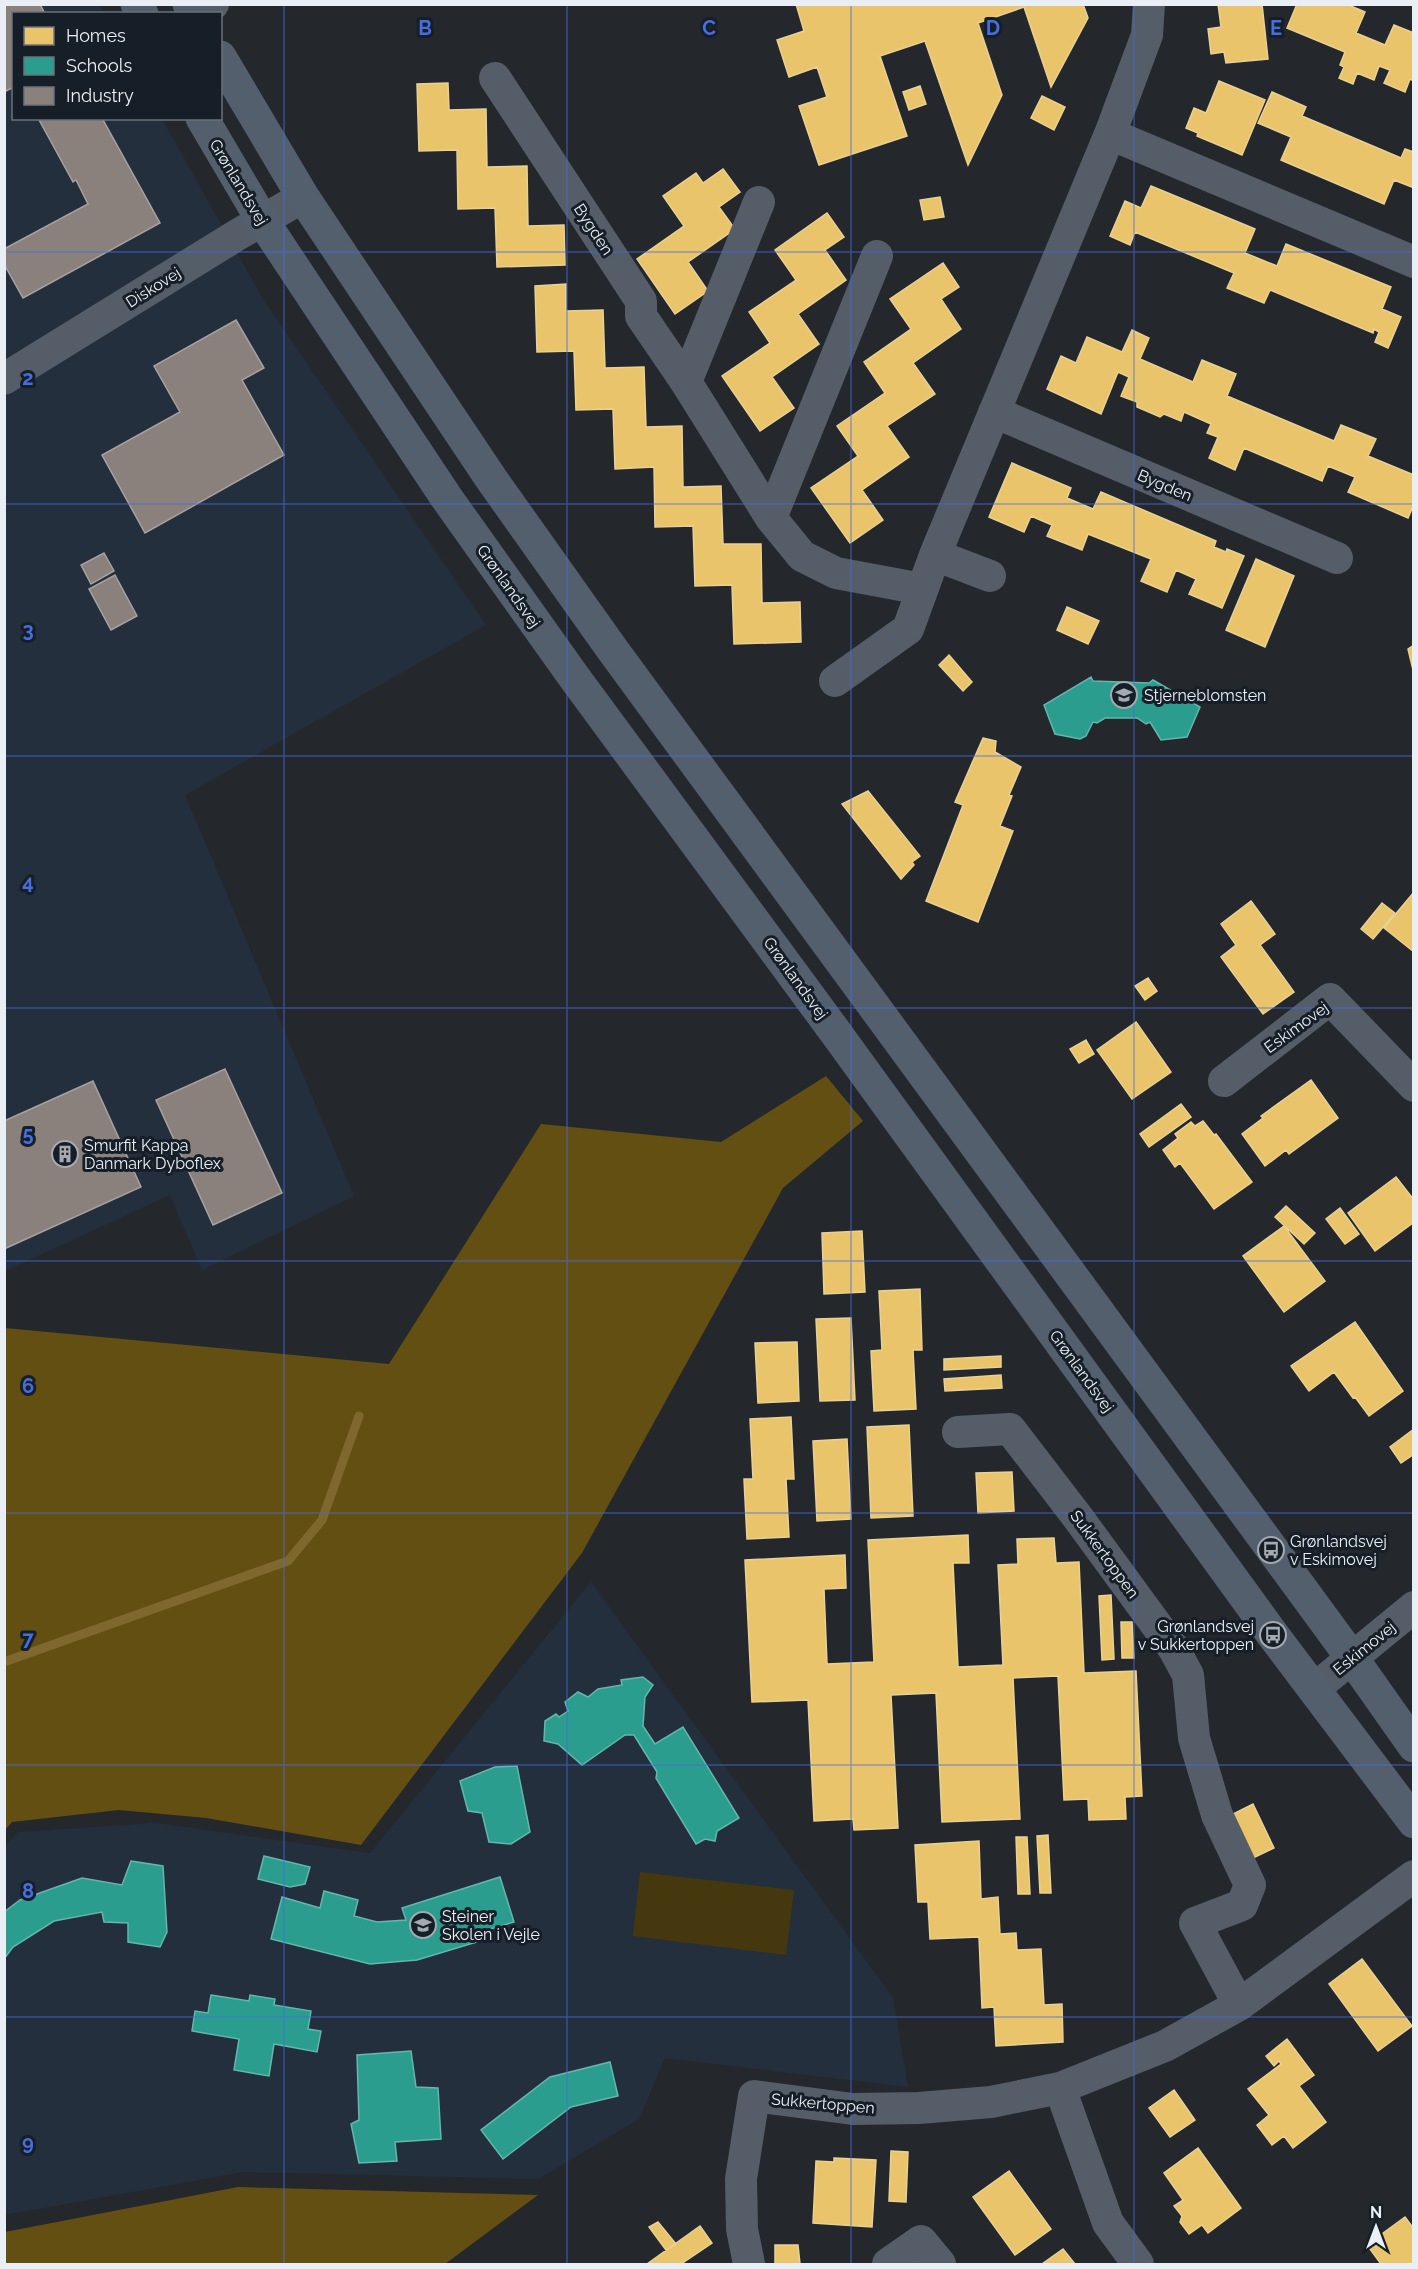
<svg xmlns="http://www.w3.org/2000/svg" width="1418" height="2269" viewBox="0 0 1418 2269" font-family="Raleway,sans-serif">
  <rect width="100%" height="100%" fill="#24282d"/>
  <path fill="#242f3d" d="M4,5H99L104,13L14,14V118L162,119L263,299L486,625L185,795L354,1196L202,1270L170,1195L5,1271Z
    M591,1582L893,1998L908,2087L665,2058L639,2119L538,2179L243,2172L5,2215L4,1847L18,1832L156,1823L370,1853Z"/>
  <path fill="#45370e" d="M640,1872L794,1890L786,1955L633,1936Z"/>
  <path fill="#634f12" d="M826,1076L863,1121L783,1188L582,1553L361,1845L206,1818L119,1810L12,1822L5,1830V1328L389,1364L541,1124L721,1142Z
    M238,2187L538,2195L445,2264H5V2232Z"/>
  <path fill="#e9c46a" stroke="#e9d194" stroke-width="1.5" d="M796,4H1083L1088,18L1051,87L1024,7L978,23L1002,95L968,165L925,41L880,56L907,136L819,165L799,106L827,97L817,67L789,77L777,40L804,31Z
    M1218,4H1262L1268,59L1226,63L1224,52L1211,54L1208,29L1221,27Z
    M1297,4H1346L1365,12L1356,33L1385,45L1394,25L1414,33V81L1410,79L1405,92L1384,83L1390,70L1379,66L1374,80L1357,73L1353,84L1339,78L1344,67L1340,65L1345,52L1287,28Z
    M1219,81L1265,100L1242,155L1197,136L1198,133L1186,128L1194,108L1206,113Z
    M448,83L449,110L486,109L487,167L527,166L528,226L564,225L565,265L497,267L495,208L458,209L457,150L419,151L417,84Z
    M920,86L926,104L909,110L903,92Z
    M1272,92L1306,107L1302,116L1401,158L1405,149L1414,152V188L1394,180L1384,204L1281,160L1291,137L1258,123Z
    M1042,96L1065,107L1054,130L1031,118Z
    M723,169L740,192L719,207L735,229L688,262L708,291L675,314L637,259L684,226L663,196L696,173L703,183Z
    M1151,186L1255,229L1245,253L1277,266L1286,244L1391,287L1382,309L1401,317L1388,348L1375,342L1379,332L1374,329L1373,333L1270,290L1264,303L1227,288L1234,273L1135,232L1130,245L1110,236L1125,201L1141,208Z
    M940,197L944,217L924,220L920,200Z
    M827,213L844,237L825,250L846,280L798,314L819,344L772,377L794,408L760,431L722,376L770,343L749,312L796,280L775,250Z
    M943,263L959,287L941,299L961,329L913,363L935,394L887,426L909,457L862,490L883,520L850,543L811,488L858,456L837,426L885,393L864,362L911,329L890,299Z
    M566,284V311L603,310L605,368L644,367L646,427L682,426L683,487L721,486L723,544H761L762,603L800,602L801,642L734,644L732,585L695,586L693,526L655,527L654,467L615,469L613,409L576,410L574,351L537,352L535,286Z
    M1132,330L1149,338L1140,359L1193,382L1202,360L1236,374L1227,396L1334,441L1341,425L1376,439L1368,456L1414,475V504L1408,518L1348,492L1355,477L1328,466L1322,481L1244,448L1235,470L1209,458L1218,437L1207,433L1211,424L1184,412L1181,421L1164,414L1160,417L1137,407V402L1121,396L1129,377L1118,372L1101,414L1047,389L1061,356L1076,363L1087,337L1122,352Z
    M1012,463L1071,488L1067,498L1093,509L1101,492L1216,541L1214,547L1226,552L1227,549L1244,556L1222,608L1189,594L1196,579L1176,570L1167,592L1141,581L1151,559L1088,534L1082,550L1047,536L1052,525L1031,516L1024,532L989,517Z
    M1256,559L1294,576L1265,647L1226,630Z
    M1067,607L1099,621L1088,644L1057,630Z
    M1414,645V674L1408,649Z
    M949,655L972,682L963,691L939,665Z
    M983,738L996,741L995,752L1021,767L1009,795L1012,796L1000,826L1013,831L978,922L926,901L963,805L955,802Z
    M868,791L920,856L912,862L914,865L901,879L842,804Z
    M1414,892V952L1384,928Z
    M1251,901L1275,934L1260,945L1294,992L1263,1014L1221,957L1236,945L1221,924Z
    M1382,903L1395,913L1373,939L1361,929Z
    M1148,978L1157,991L1145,1000L1135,986Z
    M1136,1022L1171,1072L1132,1099L1097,1050Z
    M1086,1040L1094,1054L1079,1063L1070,1049Z
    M1311,1080L1338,1118L1289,1154L1286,1150L1265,1166L1242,1134L1263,1118L1261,1116Z
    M1181,1104L1191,1117L1149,1147L1140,1134Z
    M1203,1121L1214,1135L1216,1134L1252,1182L1214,1209L1180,1163L1175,1167L1163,1150L1178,1138L1175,1134L1191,1122L1195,1126Z
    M1396,1177L1414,1200V1222L1375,1251L1348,1213Z
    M1286,1206L1315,1233L1304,1244L1275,1217Z
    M1340,1208L1359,1234L1345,1244L1326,1219Z
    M1284,1226L1325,1281L1284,1312L1243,1256Z
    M862,1231L865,1292L824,1294L822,1233Z
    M920,1289L922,1350H913L916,1409L874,1411L871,1351L882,1350L879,1291Z
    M851,1318L855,1400L820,1401L816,1319Z
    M1355,1322L1403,1391L1369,1416L1355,1397L1353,1398L1334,1372L1309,1391L1291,1366Z
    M797,1342L799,1401L758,1403L755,1343Z
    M1001,1356V1367L944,1370V1359Z
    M1001,1375L1002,1388L945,1391L944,1379Z
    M791,1417L794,1479H786L789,1537L747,1539L744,1479H753L750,1419Z
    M909,1425L913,1516L871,1518L867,1427Z
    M1414,1429V1454L1401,1463L1390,1447Z
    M847,1439L851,1519L817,1521L813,1441Z
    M1012,1472L1014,1511L978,1513L976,1473Z
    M968,1535L969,1563H953L958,1667L1003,1665L998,1565L1018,1564L1017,1539L1054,1538L1056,1563L1079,1562L1084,1673L1136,1671L1142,1796L1125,1797L1126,1819L1089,1820L1088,1799L1064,1800L1058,1676L1013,1678L1020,1819L942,1822L936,1693L891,1695L898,1828L854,1830L853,1819L814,1821L808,1700L752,1702L745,1560L845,1555L846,1588L824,1589L827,1664L874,1662L868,1540Z
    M1111,1595L1114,1659L1102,1660L1099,1596Z
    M1121,1622H1132L1134,1658H1122Z
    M1253,1804L1274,1848L1253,1858L1233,1814Z
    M1048,1835L1051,1893H1040L1037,1836Z
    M1016,1837H1027L1030,1894H1018Z
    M979,1841L981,1899L998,1897L1000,1934L1016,1933L1017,1950L1041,1949L1044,2005L1062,2004L1063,2042L996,2046L994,2007L982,2008L979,1937L930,1939L928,1902H918L915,1845Z
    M1362,1959L1412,2026L1378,2051L1329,1984Z
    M1287,2039L1314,2075L1299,2086L1326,2122L1293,2148L1284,2136L1272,2145L1257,2125L1269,2115L1248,2089L1281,2064L1279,2061L1274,2066L1266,2056Z
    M1174,2090L1195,2120L1170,2137L1149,2108Z
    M1198,2148L1241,2208L1208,2233L1202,2225L1189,2234L1180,2222L1182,2216L1174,2206L1183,2200L1164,2173Z
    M891,2151L908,2152L906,2202L889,2201Z
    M834,2158L876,2160L872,2227L813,2223L816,2161L834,2162Z
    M1009,2171L1051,2229L1015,2255L973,2197Z
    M1405,2217L1414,2229V2264H1381L1367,2245Z
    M658,2222L676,2244L666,2250L649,2227Z
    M700,2226L712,2243L681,2264H647Z
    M775,2245H798L800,2264H775Z
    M1063,2249L1075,2264H1042Z"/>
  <path fill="#2a9d8f" stroke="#64b6ae" stroke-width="1.5" d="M1091,677L1093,681L1149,683L1153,680L1200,707L1187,737L1161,740L1150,722L1146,724L1137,718H1105L1097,723L1093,722L1086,736L1080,739L1055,734L1044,705Z
    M643,1677L653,1685L645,1697L643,1726L655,1744L683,1727L739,1818L717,1831L715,1841L705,1839L696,1844L656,1778L657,1772L634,1735H625L582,1765L558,1744L544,1741L545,1721L556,1714L559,1717L568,1711L565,1702L578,1692L588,1697L598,1689L622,1685L621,1680Z
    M517,1766L530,1832L511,1844L489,1842L482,1813L468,1811L460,1781L495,1767Z
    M264,1856L310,1867L305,1884L290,1887L258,1879Z
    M131,1861L163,1866L167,1932L160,1947L128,1942V1923L104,1922L102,1912L54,1921L13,1947L4,1959V1912L20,1900L82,1878L122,1885Z
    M500,1877L514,1922L487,1930L490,1938L417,1960L370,1964L271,1939L282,1897L320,1908L324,1891L358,1900L354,1916L377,1922L406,1920L402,1908Z
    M211,1995L249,2001L250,1995L275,1999L274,2005L311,2011L308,2029L321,2031L317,2052L274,2044L269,2076L234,2070L239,2039L192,2031L195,2011L208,2013Z
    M411,2051L416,2087L438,2088L441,2139L395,2142L397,2161L359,2163L351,2124L359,2120L357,2055Z
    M610,2062L618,2096L571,2107L503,2159L481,2130L550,2077Z"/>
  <path fill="#8a817c" stroke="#a7a2a1" stroke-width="1.5" d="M4,4H40L45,14H14V87L4,92Z
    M38,118H102L160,223L23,298L4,264V249L88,204L76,180L73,182Z
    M236,320L264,368L242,380L284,455L145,533L102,455L180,412L154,366Z
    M104,553L114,571L91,584L81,565Z
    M115,575L137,616L111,630L89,589Z
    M225,1069L282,1193L213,1225L156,1100Z
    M93,1081L141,1187L4,1249V1121Z"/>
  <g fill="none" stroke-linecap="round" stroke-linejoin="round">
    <path stroke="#7e682e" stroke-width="9" d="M4,1662L288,1561L322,1520L359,1416"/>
    <path stroke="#545d68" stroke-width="32" d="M196,14L213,4
      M495,78L641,301V316L686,382L771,518L802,556L836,573L922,589
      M1110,134L1414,262
      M4,379L237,235L303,197
      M686,382L759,202
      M994,412L1337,558
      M771,518L877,256
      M935,555L990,576
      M835,681L908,629L935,555L1110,134L1147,35L1149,4
      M1224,1081L1330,999L1414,1086
      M958,1432L1010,1429L1079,1519L1174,1649L1188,1675L1194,1738L1217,1815L1250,1885L1242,1905L1195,1923L1239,2005
      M1314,1689L1414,1607
      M1060,2088L1108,2223L1138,2264
      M749,2264L742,2229L741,2179L754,2096L853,2109L919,2108L991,2102L1060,2088L1165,2046L1239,2005L1414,1876
      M888,2264L921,2241L940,2264"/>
    <path stroke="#545f6d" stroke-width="33" d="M137,4L142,14
      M189,4L195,14
      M220,57L303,197L492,480L612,649L1352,1658L1414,1746
      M202,118L262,220L446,497L574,677L836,1033L1273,1635L1414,1822"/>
  </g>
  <path fill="none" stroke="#466ede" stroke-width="1.5" stroke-opacity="0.55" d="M284,4V2264M567,4V2264M851,4V2264M1134,4V2264M4,252H1414M4,504H1414M4,756H1414M4,1008H1414M4,1261H1414M4,1513H1414M4,1765H1414M4,2017H1414"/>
  <defs>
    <symbol id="school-ring" viewBox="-11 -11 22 22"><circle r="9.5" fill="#161e27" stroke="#a5a9b0" stroke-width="1.5"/><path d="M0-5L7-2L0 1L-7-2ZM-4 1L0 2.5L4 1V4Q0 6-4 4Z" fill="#a5a9b0"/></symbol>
    <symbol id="building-ring" viewBox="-11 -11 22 22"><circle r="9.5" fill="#161e27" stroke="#a5a9b0" stroke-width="1.5"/><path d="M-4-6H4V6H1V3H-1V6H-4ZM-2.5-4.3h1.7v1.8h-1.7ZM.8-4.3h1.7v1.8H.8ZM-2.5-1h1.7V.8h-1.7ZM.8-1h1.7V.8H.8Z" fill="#a5a9b0"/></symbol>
    <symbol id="bus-ring" viewBox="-11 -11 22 22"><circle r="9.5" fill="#161e27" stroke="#a5a9b0" stroke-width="1.5"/><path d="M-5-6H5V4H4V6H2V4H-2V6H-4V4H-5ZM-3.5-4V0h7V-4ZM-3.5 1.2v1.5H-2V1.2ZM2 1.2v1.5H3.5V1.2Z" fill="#a5a9b0"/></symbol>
  </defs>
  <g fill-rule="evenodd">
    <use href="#school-ring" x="1109" y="680" width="30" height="30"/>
    <use href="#building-ring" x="50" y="1139" width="30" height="30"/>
    <use href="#bus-ring" x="1256" y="1535" width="30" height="30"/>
    <use href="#bus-ring" x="1258" y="1620" width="30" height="30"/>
    <use href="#school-ring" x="408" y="1910" width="30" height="30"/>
  </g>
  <g text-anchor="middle" stroke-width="6" stroke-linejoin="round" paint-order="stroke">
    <g font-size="16" fill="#eaeff6" stroke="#161e27">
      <text transform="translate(239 182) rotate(59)" y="6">Grønlandsvej</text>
      <text transform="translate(594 229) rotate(57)" y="6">Bygden</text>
      <text transform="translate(153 287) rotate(-32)" y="6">Diskovej</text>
      <text transform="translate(1165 485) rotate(23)" y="6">Bygden</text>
      <text transform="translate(509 586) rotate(55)" y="6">Grønlandsvej</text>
      <text transform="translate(796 978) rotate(54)" y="6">Grønlandsvej</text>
      <text transform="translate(1296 1027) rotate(-36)" y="6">Eskimovej</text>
      <text transform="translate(1082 1371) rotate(54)" y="6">Grønlandsvej</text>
      <text transform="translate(1105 1554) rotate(54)" y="6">Sukkertoppen</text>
      <text transform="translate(1364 1648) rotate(-39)" y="6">Eskimovej</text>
      <text transform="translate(823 2103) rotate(5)" y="6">Sukkertoppen</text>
    </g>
    <g font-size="16" fill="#eaeff6" stroke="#161e27" text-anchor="start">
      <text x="1144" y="701">Stjerneblomsten</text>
      <text x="84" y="1151">Smurfit Kappa<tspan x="84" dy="18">Danmark Dyboflex</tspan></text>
      <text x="1290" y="1547">Grønlandsvej<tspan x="1290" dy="18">v Eskimovej</tspan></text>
      <text x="1254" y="1632" text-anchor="end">Grønlandsvej<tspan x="1254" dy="18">v Sukkertoppen</tspan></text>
      <text x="442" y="1922">Steiner<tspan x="442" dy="18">Skolen i Vejle</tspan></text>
    </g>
  </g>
  <g font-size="20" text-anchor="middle" font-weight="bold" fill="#466ede" stroke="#161e27" stroke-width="6" stroke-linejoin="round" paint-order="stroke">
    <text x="425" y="35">B</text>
    <text x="709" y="35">C</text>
    <text x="993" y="35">D</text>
    <text x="1276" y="35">E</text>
    <text x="28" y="385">2</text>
    <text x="28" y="637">3</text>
    <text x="28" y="889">4</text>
    <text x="28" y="1141">5</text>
    <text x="28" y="1393">6</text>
    <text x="28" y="1646">7</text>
    <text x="28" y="1898">8</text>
    <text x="28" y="2150">9</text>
  </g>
  <rect width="1418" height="2269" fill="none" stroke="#eaeff6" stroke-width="12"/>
  <rect x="12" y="12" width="210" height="108" fill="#161e27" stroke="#6b727a" stroke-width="1.5"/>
  <rect x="24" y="27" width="30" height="18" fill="#e9c46a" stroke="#6b727a" stroke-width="1.5"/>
  <text x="66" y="42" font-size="18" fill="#eaeff6">Homes</text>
  <rect x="24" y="57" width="30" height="18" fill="#2a9d8f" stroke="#6b727a" stroke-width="1.5"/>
  <text x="66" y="72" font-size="18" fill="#eaeff6">Schools</text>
  <rect x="24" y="87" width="30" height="18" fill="#8a817c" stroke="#6b727a" stroke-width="1.5"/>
  <text x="66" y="102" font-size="18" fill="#eaeff6">Industry</text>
  <g transform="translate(1376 2227)" stroke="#161e27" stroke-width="4.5" paint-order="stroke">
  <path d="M0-4.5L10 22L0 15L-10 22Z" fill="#eaeff6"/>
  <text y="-9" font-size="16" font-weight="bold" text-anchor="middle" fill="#eaeff6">N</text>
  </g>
</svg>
